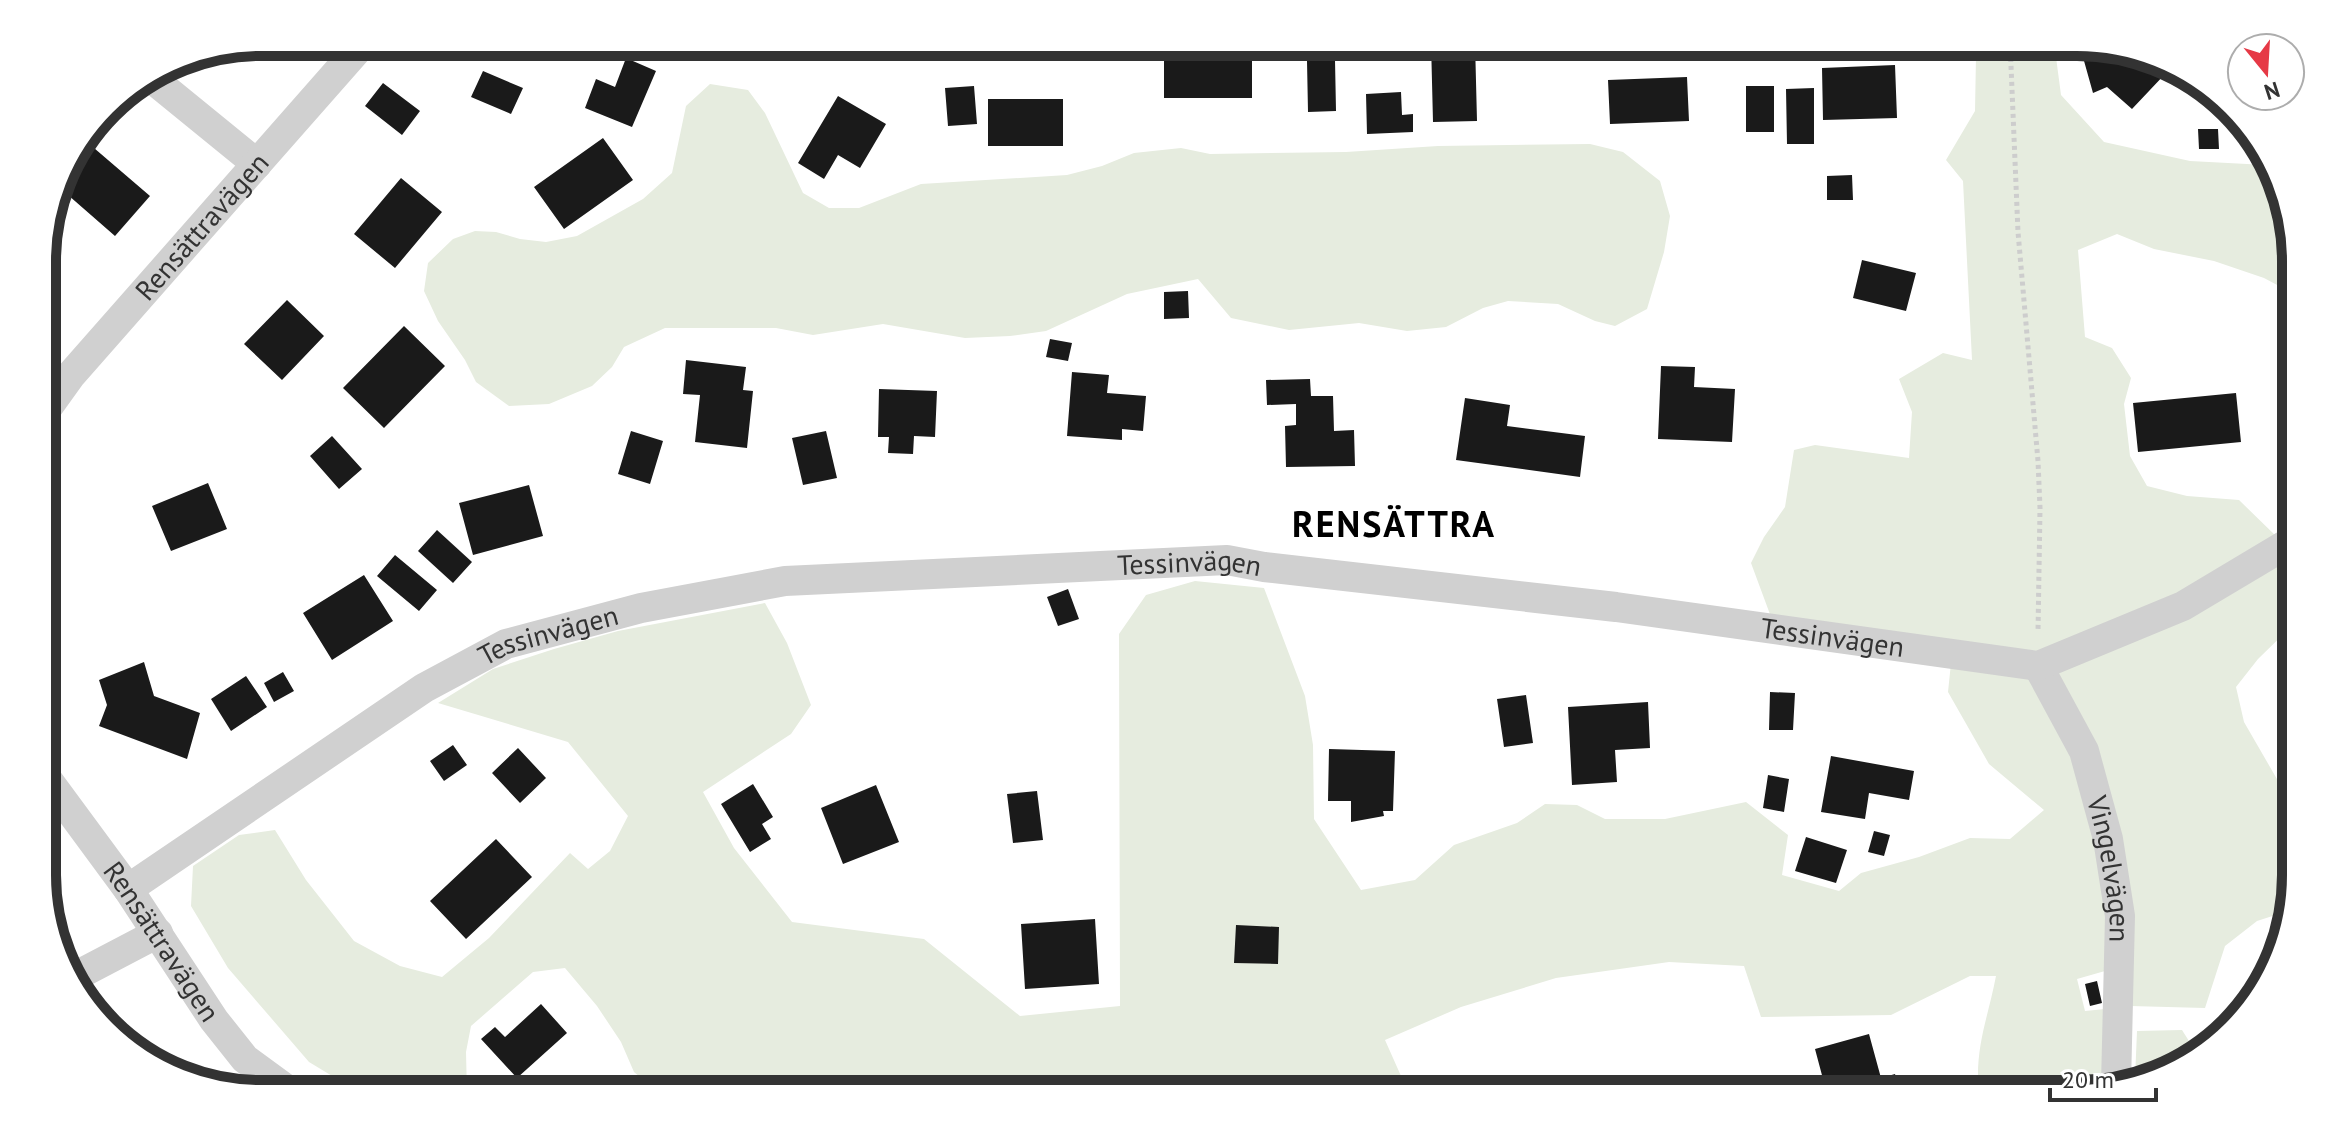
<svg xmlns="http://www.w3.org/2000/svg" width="2338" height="1136" viewBox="0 0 2338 1136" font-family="'PT Sans',sans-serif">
  <rect width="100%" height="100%" fill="#fff"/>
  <path fill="#e6ecdf" d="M1971,42H2054L2061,95L2104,142L2190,161L2266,165L2294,233V294L2264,278L2214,261L2154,249L2117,234L2078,250L2085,337L2112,348L2131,378L2124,404L2130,456L2147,486L2187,496L2239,500L2278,538L2176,600L2046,653L1771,617L1751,563L1764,537L1785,507L1794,450L1815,445L1909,458L1912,412L1899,379L1943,353L1972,360L1963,181L1946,160L1975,111L1976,56Z
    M710,84L748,90L765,113L803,193L829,208H859L921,184L1067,175L1102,166L1134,153L1181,148L1210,154L1346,152L1438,146L1590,144L1623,152L1660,181L1670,216L1664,252L1647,309L1615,326L1595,321L1558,304L1508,301L1483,308L1446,327L1407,331L1359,323L1289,330L1231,318L1198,279L1127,294L1046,331L1010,336L965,338L883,324L813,335L776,328H665L624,347L612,367L592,386L549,404L509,406L476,382L465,360L438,321L424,291L428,263L453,239L475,231L496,232L520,239L546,242L577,236L643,199L672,173L686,106Z
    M2278,561L2295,608V623L2258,659L2236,687L2244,722L2296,812V876L2288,911L2257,921L2225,946L2205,1008L2130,1006L2131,914L2049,671Z
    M1195,581L1264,588L1305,696L1313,745L1314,819L1361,890L1415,880L1454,845L1517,823L1545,804L1577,805L1605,819H1665L1746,802L1788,835L1782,875L1839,891L1861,873L1919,857L1970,838L2010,839L2044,810L1989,764L1948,692L1951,663L2032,674L2076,755L2110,918L2105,971L2077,979L2085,1011L2105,1009V1089L2091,1094H1979C1974,1049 1988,1018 1996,976H1970L1891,1015L1761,1017L1744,966L1669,962L1556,978L1461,1007L1385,1040L1409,1094H1287L1267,1079L1219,1075L1166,1094H660L634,1072L621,1042L597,1006L565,968L533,972L471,1026L466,1052L467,1094H362L309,1062L228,968L191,906L193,866L239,835L275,830L306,880L354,941L400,966L442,977L489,938L570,853L588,869L610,851L628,816L568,742L438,703L493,669L554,649L618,631L765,603L787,643L811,705L791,734L703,792L734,848L792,922L924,939L1020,1016L1120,1006L1119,634L1146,595Z
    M2182,1030L2199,1057L2135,1079L2137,1031Z"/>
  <path fill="#1a1a1a" d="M533,42H567L561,54Z
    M1164,42H1252V98H1164Z
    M1431,42H1475L1477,121L1433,122Z
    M2079,43L2150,59L2166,73L2132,109L2107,87L2093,93Z
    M626,58L656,71L632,127L585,108L596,79L615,87Z
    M1335,60L1336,111L1308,112L1307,61Z
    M1895,65L1897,118L1823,120L1822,68Z
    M483,71L523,88L511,114L471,97Z
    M1687,77L1689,121L1610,124L1608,80Z
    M383,83L420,111L402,135L365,106Z
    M974,86L977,124L948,126L945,88Z
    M1746,86H1774V132H1746Z
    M1814,88V144H1787L1786,89Z
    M1401,92L1402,115L1413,114V132L1367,134L1366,94Z
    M838,96L886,124L860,168L838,155L824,179L798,163Z
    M988,99H1063V146H988Z
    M2198,129H2218L2219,149H2199Z
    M603,138L633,180L564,229L534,187Z
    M94,148L150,196L115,236L60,188Z
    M1852,175L1853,200H1827V176Z
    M401,178L442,212L395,268L354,234Z
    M1862,260L1916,273L1906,311L1853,298Z
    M1188,291L1189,318L1164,319V292Z
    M287,300L324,336L282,380L244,344Z
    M404,326L445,366L384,428L343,388Z
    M1050,339L1072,343L1068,361L1046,357Z
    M686,360L746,367L743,390L753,391L747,448L695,442L700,395L683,394Z
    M1661,366L1695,367L1694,387L1735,389L1732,442L1658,439Z
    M1072,372L1109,375L1107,393L1146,396L1143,431L1122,429V440L1067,436Z
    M1310,379L1311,396H1333L1334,431L1354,430L1355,466L1286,467L1285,426L1296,425V404L1267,405L1266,380Z
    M879,389L937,391L935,437L914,436L913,454L888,453L889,437H878Z
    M2236,393L2241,442L2138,452L2133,403Z
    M1465,398L1510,405L1507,426L1585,436L1580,477L1456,460Z
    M631,431L663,441L650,484L618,474Z
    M826,431L837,478L803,485L792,438Z
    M332,436L362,469L339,489L310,456Z
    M208,483L227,529L171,551L152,506Z
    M529,485L543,536L473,555L459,503Z
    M437,530L472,562L453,583L418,551Z
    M395,555L437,590L419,611L377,576Z
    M364,575L393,621L332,660L303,613Z
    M1068,589L1079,619L1058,626L1047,597Z
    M144,662L154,696L200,713L187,759L99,726L107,705L99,680Z
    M283,672L294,691L274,702L264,683Z
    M246,676L267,707L231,731L211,699Z
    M1770,692L1795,693L1793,730H1769Z
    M1526,695L1533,743L1504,747L1497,699Z
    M1648,702L1650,748L1615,750L1617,782L1572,785L1568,707Z
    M453,745L467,765L444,781L430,761Z
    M518,748L546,778L520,803L492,773Z
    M1329,749L1395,751L1393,811H1383L1384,816L1351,822V801H1328Z
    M1831,756L1914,771L1909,800L1869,793L1865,819L1821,812Z
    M1768,775L1789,779L1784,812L1763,808Z
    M753,784L773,817L762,824L771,839L750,852L721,804Z
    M876,785L899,842L843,864L821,808Z
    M1037,791L1043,840L1013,843L1007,794Z
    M1874,831L1890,835L1884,856L1868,852Z
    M1806,837L1847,850L1836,883L1795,871Z
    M496,839L532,877L466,939L430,901Z
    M1095,919L1099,984L1025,989L1021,924Z
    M1236,925L1279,927L1278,964L1234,963Z
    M2097,981L2102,1003L2090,1006L2085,984Z
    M541,1004L567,1033L517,1078L481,1039L495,1027L505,1037Z
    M1869,1034L1881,1078L1895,1074L1901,1094H1827L1815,1049Z
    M1471,1088L1473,1094H1455V1093Z"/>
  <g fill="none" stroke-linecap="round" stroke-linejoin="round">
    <path stroke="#cdcdcd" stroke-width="5" stroke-dasharray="4 4" stroke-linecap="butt" d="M2010,42L2018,232L2038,461L2040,508L2038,632"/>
    <g stroke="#d0d0d0" stroke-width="30">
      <path d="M149,76L257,164"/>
      <path id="s1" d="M43,414L71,375L364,42"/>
      <path id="s2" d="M2038,666L2084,751L2108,839L2120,916L2116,1085"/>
      <path id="s3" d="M44,775L128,889L214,1020L245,1059L293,1094"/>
      <path id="s4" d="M128,889L424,688L506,644L641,608L785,581L1227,560L1264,567L1616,607L2038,666L2183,606L2295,539"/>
      <path d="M74,977L158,933"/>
    </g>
  </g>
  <g text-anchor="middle" stroke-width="8" stroke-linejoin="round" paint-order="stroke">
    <g font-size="28" fill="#333" stroke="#fff">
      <text dy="10" stroke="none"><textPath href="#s1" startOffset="246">Rensättravägen</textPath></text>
      <text dy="10" stroke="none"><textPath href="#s4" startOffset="1142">Tessinvägen</textPath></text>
      <text dy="10" stroke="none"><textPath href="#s4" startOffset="494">Tessinvägen</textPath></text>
      <text dy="10" stroke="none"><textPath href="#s4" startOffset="1790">Tessinvägen</textPath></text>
      <text dy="10" stroke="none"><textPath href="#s2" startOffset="218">Vingelvägen</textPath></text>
      <text dy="10" stroke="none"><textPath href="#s3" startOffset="204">Rensättravägen</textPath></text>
    </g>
    <g font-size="36" font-weight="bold" letter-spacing="2" fill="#000" stroke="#fff">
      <text x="1394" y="537">RENSÄTTRA</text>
    </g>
  </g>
  <path d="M0 0H2338V1136H0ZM261 56H2077A205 205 0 0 1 2282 261V875A205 205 0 0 1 2077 1080H261A205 205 0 0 1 56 875V261A205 205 0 0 1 261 56Z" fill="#fff" fill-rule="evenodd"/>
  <path fill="none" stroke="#333" stroke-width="10" d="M261 56H2077A205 205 0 0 1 2282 261V875A205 205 0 0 1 2077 1080H261A205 205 0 0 1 56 875V261A205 205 0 0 1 261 56Z"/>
  <g transform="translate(2266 72) rotate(162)"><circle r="38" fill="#ffffff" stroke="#adadad" stroke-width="2"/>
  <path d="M0-6L14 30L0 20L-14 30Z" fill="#e63946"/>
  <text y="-12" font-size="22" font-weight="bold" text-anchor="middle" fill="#333333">N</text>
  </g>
  <path d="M2050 1088v12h106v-12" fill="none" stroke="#333333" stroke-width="4"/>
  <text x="2062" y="1088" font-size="24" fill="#333333" stroke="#ffffff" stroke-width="6" paint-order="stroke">20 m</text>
</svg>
